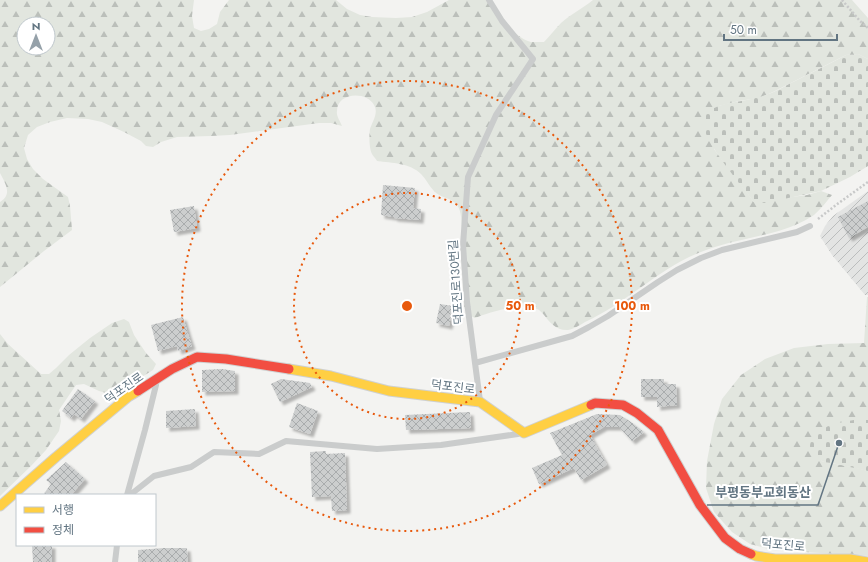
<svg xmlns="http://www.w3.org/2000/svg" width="868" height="562" viewBox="0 0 868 562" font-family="Jost,'Noto Sans KR',sans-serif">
  <defs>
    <pattern id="industrial-furrows" width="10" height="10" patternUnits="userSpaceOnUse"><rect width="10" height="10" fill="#e3e4e3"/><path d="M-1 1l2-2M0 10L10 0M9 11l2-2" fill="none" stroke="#bbbdbd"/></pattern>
    <pattern id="forest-firs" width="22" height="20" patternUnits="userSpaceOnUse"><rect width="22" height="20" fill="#e2e6df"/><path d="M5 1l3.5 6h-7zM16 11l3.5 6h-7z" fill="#bbbfba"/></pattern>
    <pattern id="cemetery-stones" width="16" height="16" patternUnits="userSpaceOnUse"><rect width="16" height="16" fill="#e2e6df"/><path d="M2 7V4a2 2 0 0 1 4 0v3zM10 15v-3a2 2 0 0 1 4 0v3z" fill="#bbbfba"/></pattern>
    <pattern id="building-cross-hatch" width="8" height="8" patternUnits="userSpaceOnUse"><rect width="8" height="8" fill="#cccece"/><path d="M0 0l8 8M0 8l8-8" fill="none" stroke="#a9acad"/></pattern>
    <filter id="shadow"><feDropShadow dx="3.5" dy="3.5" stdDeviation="1" flood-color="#0004"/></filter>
  </defs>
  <rect width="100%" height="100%" fill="#f3f3f1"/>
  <path fill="url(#industrial-furrows)" d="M868,191V295H865L832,255L820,236L825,226L833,216Z"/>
  <path fill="url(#forest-firs)" fill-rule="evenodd" d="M0,0H194L192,16L194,28L201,31L209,29L217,24L220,12L229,0H336L347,9L360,15L372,17L396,18L412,17L427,12L449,0H489C499,14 514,38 531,42C535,42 540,42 544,42C550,36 555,29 561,23C571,14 583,8 593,0H852L868,18V59L858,54L846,55L773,92L759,98L739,101L719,106L714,149L754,202L807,195L821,191L832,195C826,202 821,209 814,215C802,223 789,228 775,232C749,239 721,243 696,254C656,271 625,304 585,322C580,325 574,329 568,330C557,331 550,323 544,315C542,313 540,310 537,309C524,302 490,312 475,318L467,314L464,306C463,281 464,255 462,229C461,221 462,212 457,205C451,197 440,198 434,191C429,186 426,179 421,174C410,163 392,163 377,161C376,159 373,156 372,154C369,148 369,135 370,129C372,122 379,113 374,105C367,91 337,92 337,111C336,116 340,121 342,126L331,123H319L230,135L211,136L177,137L161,142L153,147L146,146L141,141L124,132L102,122L88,119L67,118L50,122L37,127L28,135L24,148L27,159L33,169L43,179L68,197L70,206L72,230L44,251L0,287V202C13,194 5,183 0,173ZM24,24H48V48H24Z
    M867,297H868V420H854L821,461L857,468L868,471V556L772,550L750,544L732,532L714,512L706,488L707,461L714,424L722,399L741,375L765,359L794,348L828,344L864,343Z
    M124,319L129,322L134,335L146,353L156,364L153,370L113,395L99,391L84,384L76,385L59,410L61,421L59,431L46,450L31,466L0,496V334L8,344L41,374H49L56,368L69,355L90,338L112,323Z"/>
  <path fill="url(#cemetery-stones)" d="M858,54L868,59V166L850,177L821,191L765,203L754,202C742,186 704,142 703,123C703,117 707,111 712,109C727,101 744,102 759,97C772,94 783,87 795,81C812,72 830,64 846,55Z
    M854,420H868V471C856,468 844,466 832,463C828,463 823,462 820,460C815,457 810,453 810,446C811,426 839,423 854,420Z"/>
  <path fill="url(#building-cross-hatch)" filter="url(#shadow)" d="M383,185L415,188L413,208L421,209L420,220L394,218V217L381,215Z
    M868,201V227L849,238L838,217Z
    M194,206L197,228L174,232L170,210Z
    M440,304L453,306L449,326L436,323Z
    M183,317L188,334L192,346L178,351L177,346L158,351L151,325Z
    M222,369L235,371V391L202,392V370Z
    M281,379L310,383L312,387L280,402L271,384Z
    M641,379H664V384H676L677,405L657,407V397H641Z
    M78,389L95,401L81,419L74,414L71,418L62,411Z
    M297,403L318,411L310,434L289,427Z
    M195,409L196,426L166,428V411Z
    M470,412L471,428L406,430L405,415Z
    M597,414L620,415L631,422L644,432L632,441L619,427H604L590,435L607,465L581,480L574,468L539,484L532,468L562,455L550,433Z
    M326,451V454L345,453L347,510L332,511L331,496L312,497L310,452Z
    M66,462L85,479L71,495H43L51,484L46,480Z
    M32,545H52V562H33Z
    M164,548H187L188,562H138V550Z"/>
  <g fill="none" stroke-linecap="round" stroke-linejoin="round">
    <defs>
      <path id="slow" d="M289,369L331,376L389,391L480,402L524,433L591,405
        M0,506L56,457L128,397L138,391
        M751,554L756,556L775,559H850L868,562"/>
      <path id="jam" d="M138,391L172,369L197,357L226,359L289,369
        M591,405L595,403L623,405L637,413L658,430L700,505L725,538L740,549L751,554"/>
    </defs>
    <use href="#slow" stroke="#cfd1d1" stroke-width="11"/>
    <use href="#jam" stroke="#cfd1d1" stroke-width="11"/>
    <path stroke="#c8c9c9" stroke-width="2.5" stroke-dasharray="2 2" stroke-linecap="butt" d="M842,0L860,21L868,28
      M818,219L836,205L868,182"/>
    <path stroke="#cacccc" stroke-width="6" d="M475,363L572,336L589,327L608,316L658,282L677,270L701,258L722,250L797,232L810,226
      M480,401L467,302L463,245L468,177L496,115L533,59L502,21L489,0
      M127,495L145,430L156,385
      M130,495L154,476L191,467L214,452L259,454L286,441L377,449L441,445L518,434
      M115,562L117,545"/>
    <use href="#slow" stroke="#ffcf43" stroke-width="9"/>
    <use href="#jam" stroke="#f24e42" stroke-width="9"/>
  </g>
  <g fill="none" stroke="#e8590c" stroke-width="2" stroke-dasharray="2 4">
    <circle cx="407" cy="306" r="113"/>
    <circle cx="407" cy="306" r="225"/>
  </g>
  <g text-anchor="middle" stroke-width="4" stroke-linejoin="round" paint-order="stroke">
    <g font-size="12" fill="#627582" stroke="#fff">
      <text transform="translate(456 282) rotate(-94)" y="4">덕포진로130번길</text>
      <text transform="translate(453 387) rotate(7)" y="4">덕포진로</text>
      <text transform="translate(124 388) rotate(-35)" y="4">덕포진로</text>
      <text transform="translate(783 545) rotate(5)" y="4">덕포진로</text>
    </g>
  </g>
  <circle cx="407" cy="306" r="6" fill="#e8590c" stroke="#fff" stroke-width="2"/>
  <g font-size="12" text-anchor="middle" font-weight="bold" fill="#e8590c" stroke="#fff" stroke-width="4" stroke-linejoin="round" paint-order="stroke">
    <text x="520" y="310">50 m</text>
    <text x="632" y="310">100 m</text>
  </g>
  <path fill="none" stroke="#627582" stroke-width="1.5" d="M839 443L818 505H707"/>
  <circle fill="#627582" stroke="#fff" stroke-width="1.5" cx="839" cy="443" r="4"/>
  <g font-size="13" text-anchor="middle" font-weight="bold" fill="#627582" stroke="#fff" stroke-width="4" stroke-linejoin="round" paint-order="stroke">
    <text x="763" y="497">부평동부교회동산</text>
  </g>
  <rect x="16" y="494" width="140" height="52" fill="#ffffff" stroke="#c0c8cd"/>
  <rect x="24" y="507" width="20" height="6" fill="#ffcf43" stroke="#c0c8cd"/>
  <text x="52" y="514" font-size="12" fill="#627582">서행</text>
  <rect x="24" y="527" width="20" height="6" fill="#f24e42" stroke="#c0c8cd"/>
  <text x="52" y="534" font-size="12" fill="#627582">정체</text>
  <g transform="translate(36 36)"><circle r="19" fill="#ffffff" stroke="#c0c8cd"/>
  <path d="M0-3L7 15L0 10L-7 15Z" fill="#95a1a9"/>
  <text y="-6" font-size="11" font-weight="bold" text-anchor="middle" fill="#627582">N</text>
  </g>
  <path d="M724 34v6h113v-6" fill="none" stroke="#627582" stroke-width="2"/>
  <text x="730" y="34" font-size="12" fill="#627582" stroke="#ffffff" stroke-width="3" paint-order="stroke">50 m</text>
</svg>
